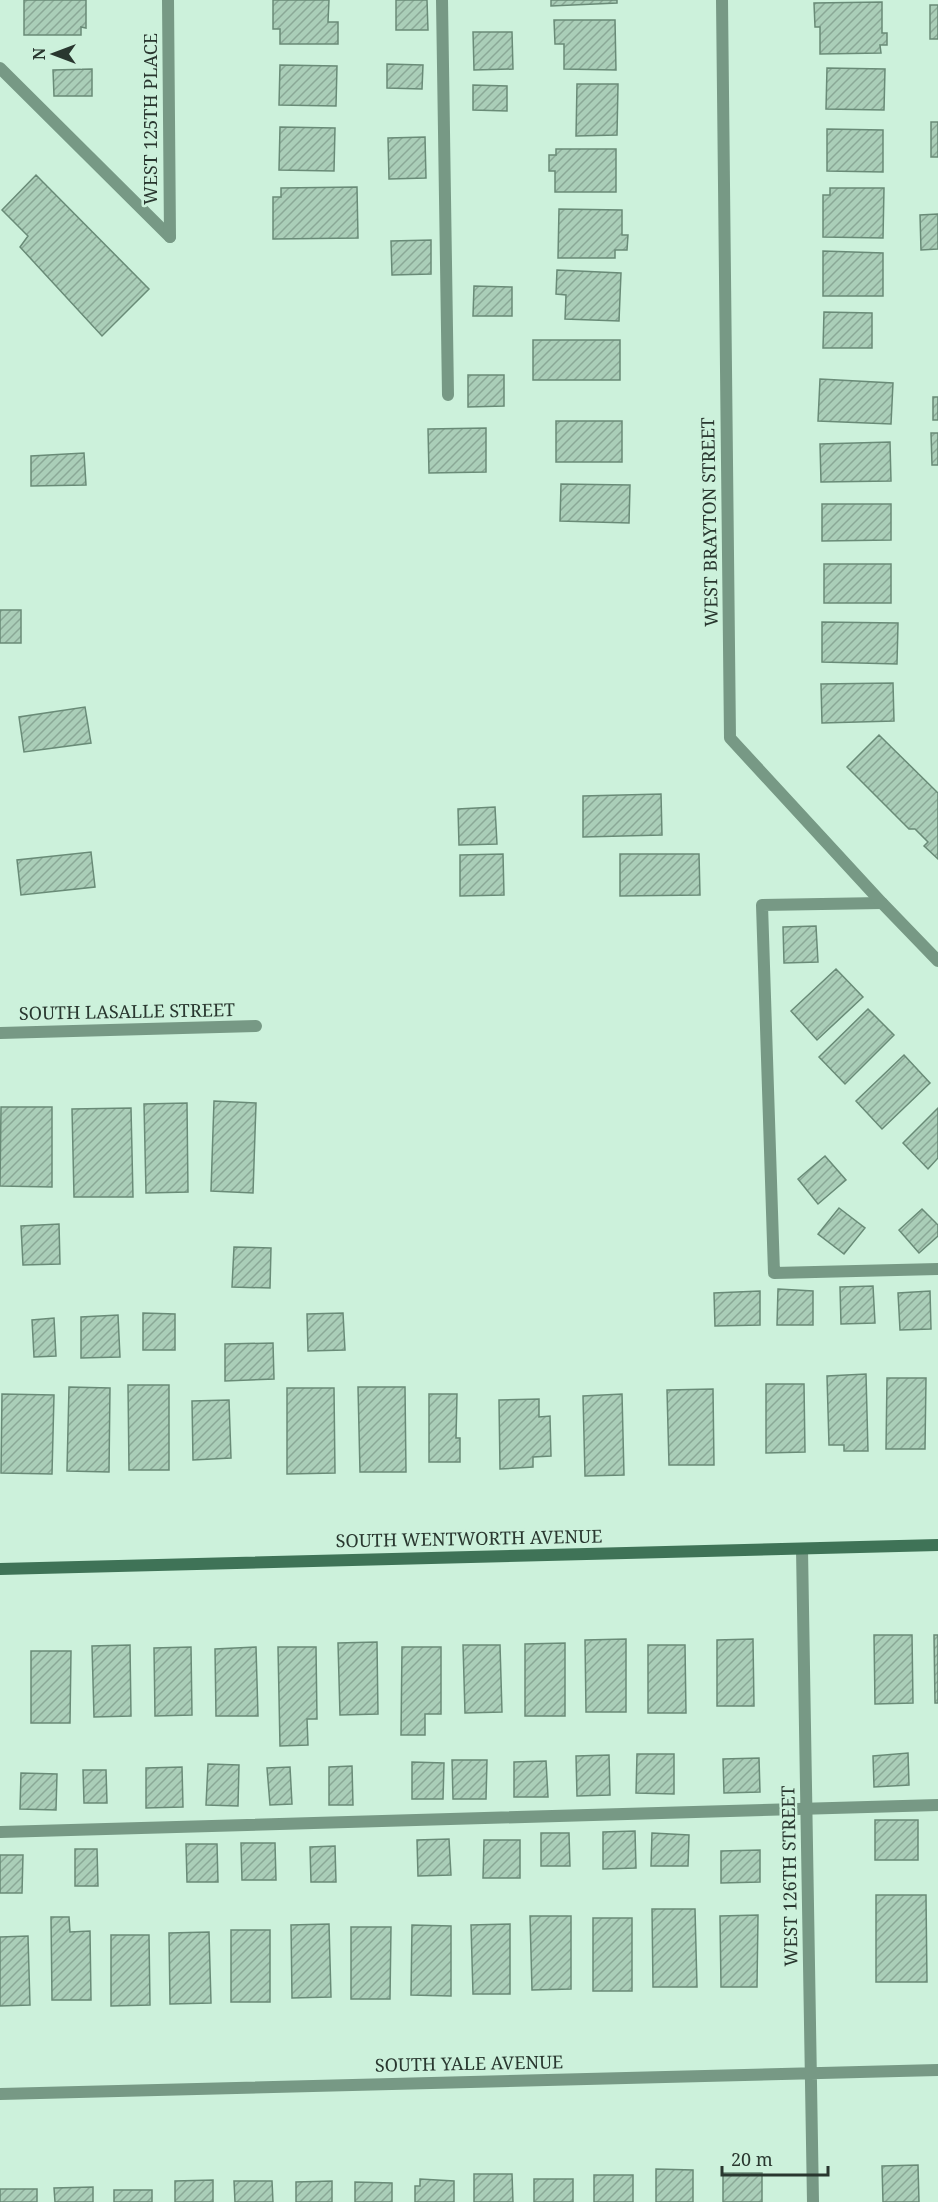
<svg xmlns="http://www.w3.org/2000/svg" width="938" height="2202" viewBox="0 0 938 2202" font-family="'Noto Serif',serif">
  <defs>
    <pattern id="building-hatch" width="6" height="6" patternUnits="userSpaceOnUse" patternTransform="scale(1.5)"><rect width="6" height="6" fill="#aaceb8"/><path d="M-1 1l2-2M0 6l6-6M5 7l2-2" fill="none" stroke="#8aa896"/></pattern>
  </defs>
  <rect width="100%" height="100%" fill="#ccf1db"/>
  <path fill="url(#building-hatch)" stroke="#698b77" stroke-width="1.5" d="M24,0H86V28L81,27V35H24Z
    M273,0H329L328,22H338V44H280V29H273Z
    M396,0H427L428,30H396Z
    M551,0H617V3L551,6Z
    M882,2V33H887V45H880L881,53L820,54V27H815L814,3Z
    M930,5H938V39H930Z
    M554,20H615L616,70L564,69V44H555Z
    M473,32H512L513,69L474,70Z
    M387,64L423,65L422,89L387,88Z
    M280,65L337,66L336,106L279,105Z
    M827,68L885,69L884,110L826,109Z
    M92,69V96H54L53,70Z
    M577,84H618L617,135L576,136Z
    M473,85L507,86V111L473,110Z
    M931,122H938V157H931Z
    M280,127L335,128L334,171L279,170Z
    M827,129L883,130V172L827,171Z
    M425,137L426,178L389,179L388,138Z
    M556,149H616V192H555V171H549V155H556Z
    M36,175L149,289L102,336L20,247L28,236L2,210Z
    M357,187L358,238L273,239V197H281V188Z
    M830,188H884L883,238L823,237V195H830Z
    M559,209L622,210V235H628L627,250H615V258H558Z
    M938,214V249L921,250L920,215Z
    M431,240V274L392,275L391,241Z
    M823,251L883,253V296H823Z
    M557,270L621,273L619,321L565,319L566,295L556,294Z
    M474,286L512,287V316H473Z
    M824,312L872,313V348H823Z
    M533,340H620V380H533Z
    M468,375H504V406L468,407Z
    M820,379L893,383L891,424L818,421Z
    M933,397H938V420H933Z
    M556,421H622V462H556Z
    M486,428V472L429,473L428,429Z
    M931,433H938V465H932Z
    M890,442L891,481L821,482L820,444Z
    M84,453L86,485L31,486V456Z
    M561,484L630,485L629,523L560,521Z
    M822,504H891V540L822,541Z
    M824,564H891V603H824Z
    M0,610H21V643H0Z
    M822,622L898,623L897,664L822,662Z
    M893,683L894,721L822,723L821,684Z
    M85,707L91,743L24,752L19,717Z
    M879,735L938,793V859L924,846L928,842L915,829H909L847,767Z
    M661,794L662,835L583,837V796Z
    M495,807L497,844L459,845L458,809Z
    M91,852L95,887L21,895L17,860Z
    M503,854L504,895L460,896V855Z
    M620,854H699L700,895L620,896Z
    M816,926L818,962L784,963L783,927Z
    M836,969L863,997L817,1040L791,1011Z
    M868,1009L894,1035L845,1084L819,1057Z
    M904,1055L930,1083L882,1129L856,1101Z
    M214,1101L256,1103L253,1193L211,1191Z
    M187,1103L188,1192L146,1193L144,1104Z
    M1,1107H52V1187L0,1186Z
    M131,1108L133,1197H74L72,1109Z
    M938,1108V1158L928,1169L903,1143Z
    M825,1156L846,1180L818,1204L798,1179Z
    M839,1208L865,1228L844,1254L818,1234Z
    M922,1209L938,1225V1236L919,1253L899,1230Z
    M59,1224L60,1264L23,1265L21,1226Z
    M234,1247L271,1248L270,1288L232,1287Z
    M873,1286L875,1323L841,1324L840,1287Z
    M778,1289L813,1291V1325H777Z
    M760,1291V1325L715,1326L714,1293Z
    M930,1291L931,1329L900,1330L898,1293Z
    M143,1313L175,1314V1350H143Z
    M343,1313L345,1350L308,1351L307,1314Z
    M118,1315L120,1357L81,1358V1317Z
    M54,1318L56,1356L34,1357L32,1320Z
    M273,1343L274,1379L225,1381V1344Z
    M866,1374L868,1451H844V1445H829L827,1376Z
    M887,1378H926L925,1449H886Z
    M766,1384H804L805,1452L766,1453Z
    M128,1385H169V1470H129Z
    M69,1387L110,1388L109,1472L67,1471Z
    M358,1387H405L406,1472H360Z
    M287,1388H334L335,1473L287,1474Z
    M713,1389L714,1465H669L667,1390Z
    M2,1394L54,1395L52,1474L1,1473Z
    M429,1394H457L456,1438H460V1462H429Z
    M622,1394L624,1475L585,1476L583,1396Z
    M539,1399V1417L550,1416L551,1456L533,1457V1467L500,1469L499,1400Z
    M229,1400L231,1458L193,1460L192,1401Z
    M874,1635H912L913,1703L875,1704Z
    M934,1635H938V1703H935Z
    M626,1639V1712H586L585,1640Z
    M753,1639L754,1706H717V1640Z
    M377,1642L378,1714L340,1715L338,1643Z
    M565,1643V1716H525V1644Z
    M130,1645L131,1716L94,1717L92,1646Z
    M463,1645H500L502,1712L465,1713Z
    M648,1645H685L686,1713H648Z
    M191,1647L192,1715L155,1716L154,1648Z
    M256,1647L258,1716H216L215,1649Z
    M278,1647H316L317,1719H307L308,1745L280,1746Z
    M402,1647H441V1714H425V1735H401Z
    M31,1651H71L70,1723H31Z
    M908,1753L909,1785L874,1787L873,1756Z
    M637,1754H674V1794L636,1793Z
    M609,1755L610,1795L577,1796L576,1756Z
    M759,1758L760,1792L724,1793L723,1759Z
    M452,1760H487L486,1799H453Z
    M546,1761L548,1797H514V1762Z
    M412,1762L444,1763L443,1799H412Z
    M208,1764L239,1765L238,1806L206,1805Z
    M352,1766L353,1805H329V1767Z
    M182,1767L183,1807L146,1808V1768Z
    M290,1767L292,1804L270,1805L267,1768Z
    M83,1770H106L107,1803H84Z
    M21,1773L57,1774L56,1810L20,1809Z
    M875,1820H918V1860H875Z
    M635,1831L636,1868L603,1869V1832Z
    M541,1833H569L570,1866H541Z
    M652,1833L689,1835L688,1866H651Z
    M449,1839L451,1875L418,1876L417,1840Z
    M484,1840H520V1878H483Z
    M241,1843H275L276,1880H242Z
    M186,1844H217L218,1882H187Z
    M335,1846L336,1882H311L310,1847Z
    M75,1849H97L98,1886H75Z
    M760,1850V1882L721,1883V1851Z
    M0,1855H23L22,1893H0Z
    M876,1895H926L927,1982H876Z
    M652,1909H695L697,1987H653Z
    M758,1915L757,1987H721L720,1916Z
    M530,1916H571V1989L532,1990Z
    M51,1917H69L70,1932L90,1931L91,2000H52Z
    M593,1918H632V1991H593Z
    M329,1924L331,1997L292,1998L291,1925Z
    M510,1924V1994H473L471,1925Z
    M412,1925L451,1926V1996L411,1995Z
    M351,1927H391L390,1999H351Z
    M231,1930H270V2002H231Z
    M209,1932L211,2003L170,2004L169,1933Z
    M111,1935H149L150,2005L111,2006Z
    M28,1936L30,2005L0,2006V1937Z
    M918,2165L919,2202H883L882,2166Z
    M656,2169L693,2170V2202H656Z
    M723,2173H762V2202H723Z
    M474,2174H512L513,2202H474Z
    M594,2175H633V2202H594Z
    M420,2179L454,2181V2202H415V2186H420Z
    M534,2179H573V2202H534Z
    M213,2180V2202H175V2181Z
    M234,2181H272L273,2202H235Z
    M332,2181V2202H296V2182Z
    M355,2182L392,2183V2202H355Z
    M93,2187V2202H55L54,2188Z
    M0,2189H37V2202H0Z
    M114,2190H152V2202H114Z"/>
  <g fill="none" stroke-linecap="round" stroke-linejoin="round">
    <path stroke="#779985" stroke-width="12" d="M442,0L448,395
      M0,68L170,237
      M882,903L762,905L774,1273L938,1269
      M0,1832L938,1805"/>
    <path stroke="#779985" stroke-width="12" d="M168,0L170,237
      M722,0L730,738L882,903L938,961
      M0,1033L256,1026
      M802,1549L813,2202
      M0,2094L938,2070"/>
    <path stroke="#3f7357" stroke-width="12" d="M0,1569L938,1545"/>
  </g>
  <g text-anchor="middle" stroke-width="5" stroke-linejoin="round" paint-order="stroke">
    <g font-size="18" fill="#29372f" stroke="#ccf1db">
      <text transform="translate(151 119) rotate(-90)" y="6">WEST 125TH PLACE</text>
      <text transform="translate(710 522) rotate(-91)" y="6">WEST BRAYTON STREET</text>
      <text transform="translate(127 1012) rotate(-1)" y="6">SOUTH LASALLE STREET</text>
      <text transform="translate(469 1539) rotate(-1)" y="6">SOUTH WENTWORTH AVENUE</text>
      <text transform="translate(790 1876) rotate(-91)" y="6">WEST 126TH STREET</text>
      <text transform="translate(469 2064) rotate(-1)" y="6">SOUTH YALE AVENUE</text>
    </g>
  </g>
  <g transform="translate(54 54) rotate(270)" stroke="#ccf1db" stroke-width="4.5" paint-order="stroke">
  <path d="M0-4.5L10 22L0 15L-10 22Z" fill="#29372f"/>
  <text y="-9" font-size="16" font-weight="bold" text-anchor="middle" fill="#29372f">N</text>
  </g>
  <path d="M722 2166v9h106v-9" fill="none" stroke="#29372f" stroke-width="3"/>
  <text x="731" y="2166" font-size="18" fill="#29372f" stroke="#ccf1db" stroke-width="4.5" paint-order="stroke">20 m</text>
</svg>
